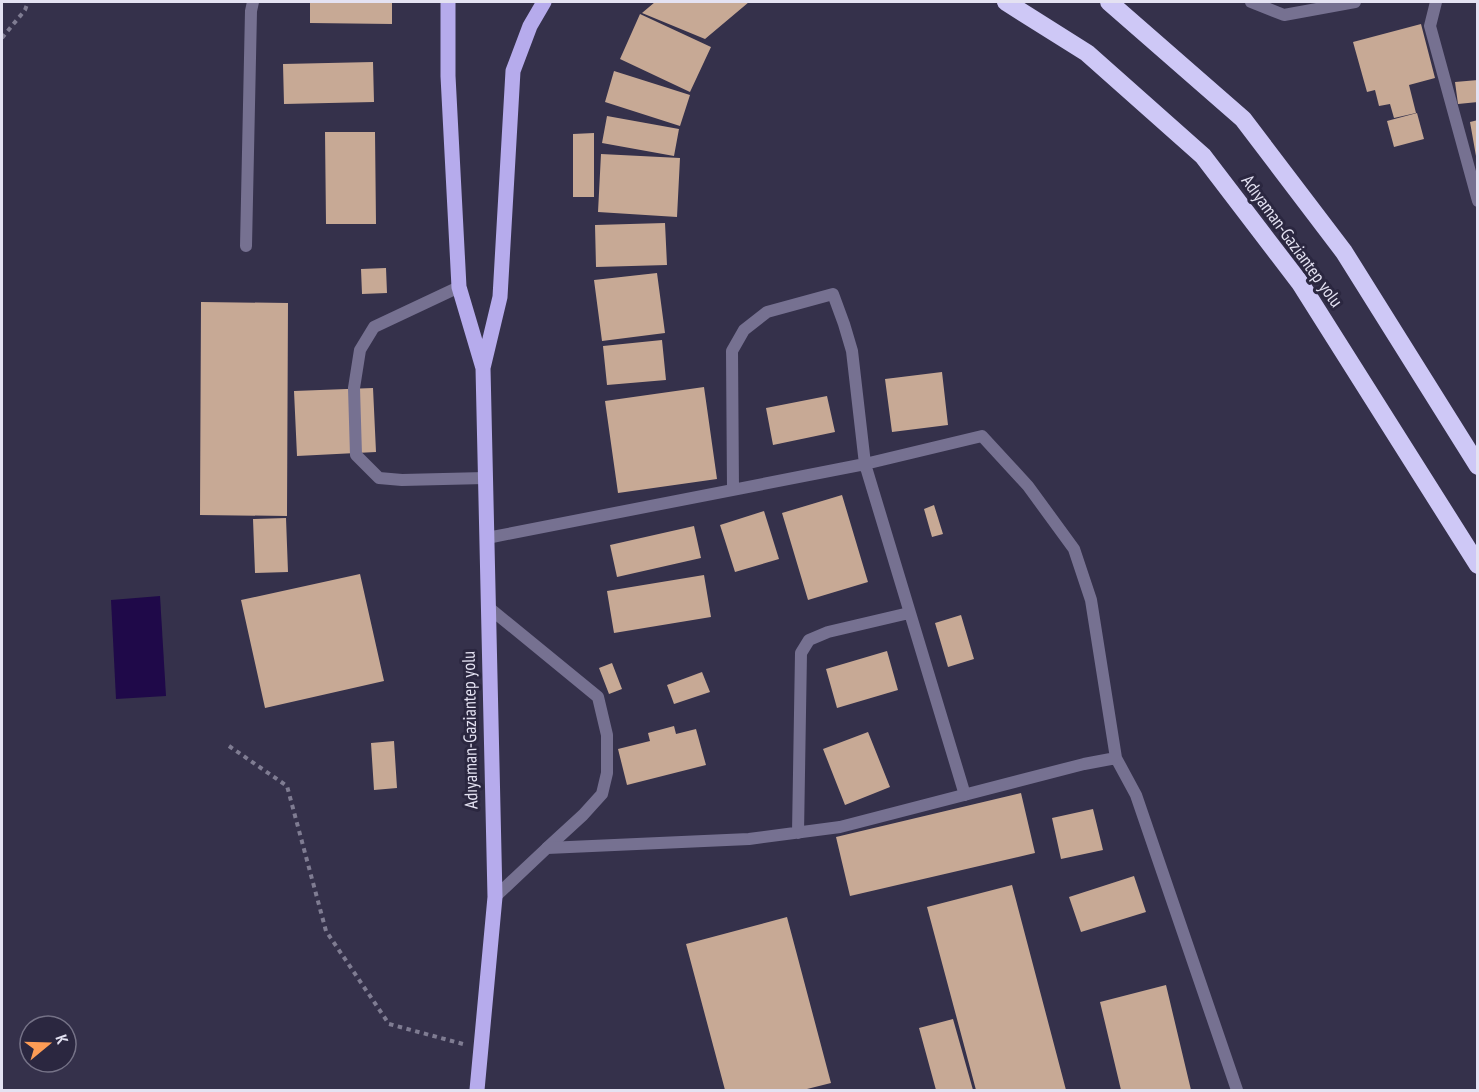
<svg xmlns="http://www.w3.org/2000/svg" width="1479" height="1092" viewBox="0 0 1479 1092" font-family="'PT Sans Narrow',sans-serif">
  <rect width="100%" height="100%" fill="#35314b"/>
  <path fill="#1f0949" d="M160,596L166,696L116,699L111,600Z"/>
  <path fill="#c7a995" d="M310,2H392V24L310,23Z
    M655,2H749L705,39L642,13Z
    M640,14L711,47L690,92L620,59Z
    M1421,24L1435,78L1409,85L1416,113L1394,118L1390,104L1379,106L1375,90L1367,92L1353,42Z
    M373,62L374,102L284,104L283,64Z
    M614,71L690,95L680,126L605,102Z
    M1478,80V102L1458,104L1455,82Z
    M1417,113L1424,139L1394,147L1387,121Z
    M607,116L679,129L674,156L602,143Z
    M1478,120V156H1476L1470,122Z
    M325,132H375L376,224H326Z
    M594,133V197H573V134Z
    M601,154L680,158L677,217L598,212Z
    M665,223L667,265L596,267L595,225Z
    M386,268L387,293L362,294L361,269Z
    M657,273L665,333L602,341L594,280Z
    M201,302L288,303L287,516L200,515Z
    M662,340L666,380L607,385L603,346Z
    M942,372L948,425L892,432L885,379Z
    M704,387L717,479L618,493L605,401Z
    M373,388L376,452L297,456L294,391Z
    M827,396L835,432L773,445L766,408Z
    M842,495L868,582L808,600L782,513Z
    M934,505L943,534L932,537L924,509Z
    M764,511L779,559L735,572L720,525Z
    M286,518L288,572L255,573L253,519Z
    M694,526L701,558L617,577L610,545Z
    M360,574L384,681L265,708L241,600Z
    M704,575L711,617L614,633L607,591Z
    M961,615L974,659L948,667L935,623Z
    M887,651L898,690L837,708L826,669Z
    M612,663L622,689L609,694L599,668Z
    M702,672L710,692L674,704L667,685Z
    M674,726L676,734L696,729L706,765L627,785L618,749L650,741L648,733Z
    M868,732L890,787L845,805L823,749Z
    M394,741L397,788L374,790L371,743Z
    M1021,793L1035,853L850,896L836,837Z
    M1093,809L1103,850L1061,859L1052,818Z
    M1134,876L1146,912L1081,932L1069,897Z
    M1012,885L1066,1090H976L927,907Z
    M787,917L831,1083L803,1090H725L686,944Z
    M1166,985L1191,1090H1121L1100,1002Z
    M953,1019L973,1090H936L919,1028Z"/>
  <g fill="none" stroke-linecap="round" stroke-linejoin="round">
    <path stroke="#7f7c92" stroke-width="4" stroke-dasharray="4.5 4.5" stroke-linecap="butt" d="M2,38L25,10L28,2
      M229,746L287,786L326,931L389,1024L463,1044"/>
    <path stroke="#767191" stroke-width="12" d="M246,246L251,11L253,2
      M459,287L374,327L360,350L354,388L356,455L379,478L402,480L485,478
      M488,607L598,697L607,735V773L602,794L583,815L547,848"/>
    <path stroke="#767191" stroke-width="12" d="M1251,2L1284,15L1355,2
      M1436,2L1430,26L1478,201
      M733,490L732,351L744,330L767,312L833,294L844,324L852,351L865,464L965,795
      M487,538L865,464L982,436L1028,486L1074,549L1091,600L1116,758
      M798,833L801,653L809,640L828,632L909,613
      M495,897L547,848L749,839L840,827L1084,764L1116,758L1136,795L1237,1090"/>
    <path stroke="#b6abec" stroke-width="15" d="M448,2V76L459,287L483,368L500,297L513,71L530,26L544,2
      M477,1090L495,897L483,368"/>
    <path stroke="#cec8f6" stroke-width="18" d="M1006,2L1087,53L1203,156L1300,283L1478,565
      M1109,2L1243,119L1344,252L1478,466"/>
  </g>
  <g text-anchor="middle" stroke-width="6" stroke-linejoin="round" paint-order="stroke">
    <g font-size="18" fill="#e4e2f2" stroke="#2b2740">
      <text transform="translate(1292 241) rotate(54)" y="6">Adıyaman-Gaziantep yolu</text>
      <text transform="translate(470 730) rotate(-91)" y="6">Adıyaman-Gaziantep yolu</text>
    </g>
  </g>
  <rect width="1479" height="1092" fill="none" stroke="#e4e2f2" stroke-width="6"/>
  <g transform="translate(48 1044) rotate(71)"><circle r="28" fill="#2b2740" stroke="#757287" stroke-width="1.5"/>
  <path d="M0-4.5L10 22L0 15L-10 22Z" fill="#fd9c55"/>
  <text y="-9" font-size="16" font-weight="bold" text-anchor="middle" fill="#e4e2f2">K</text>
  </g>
</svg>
